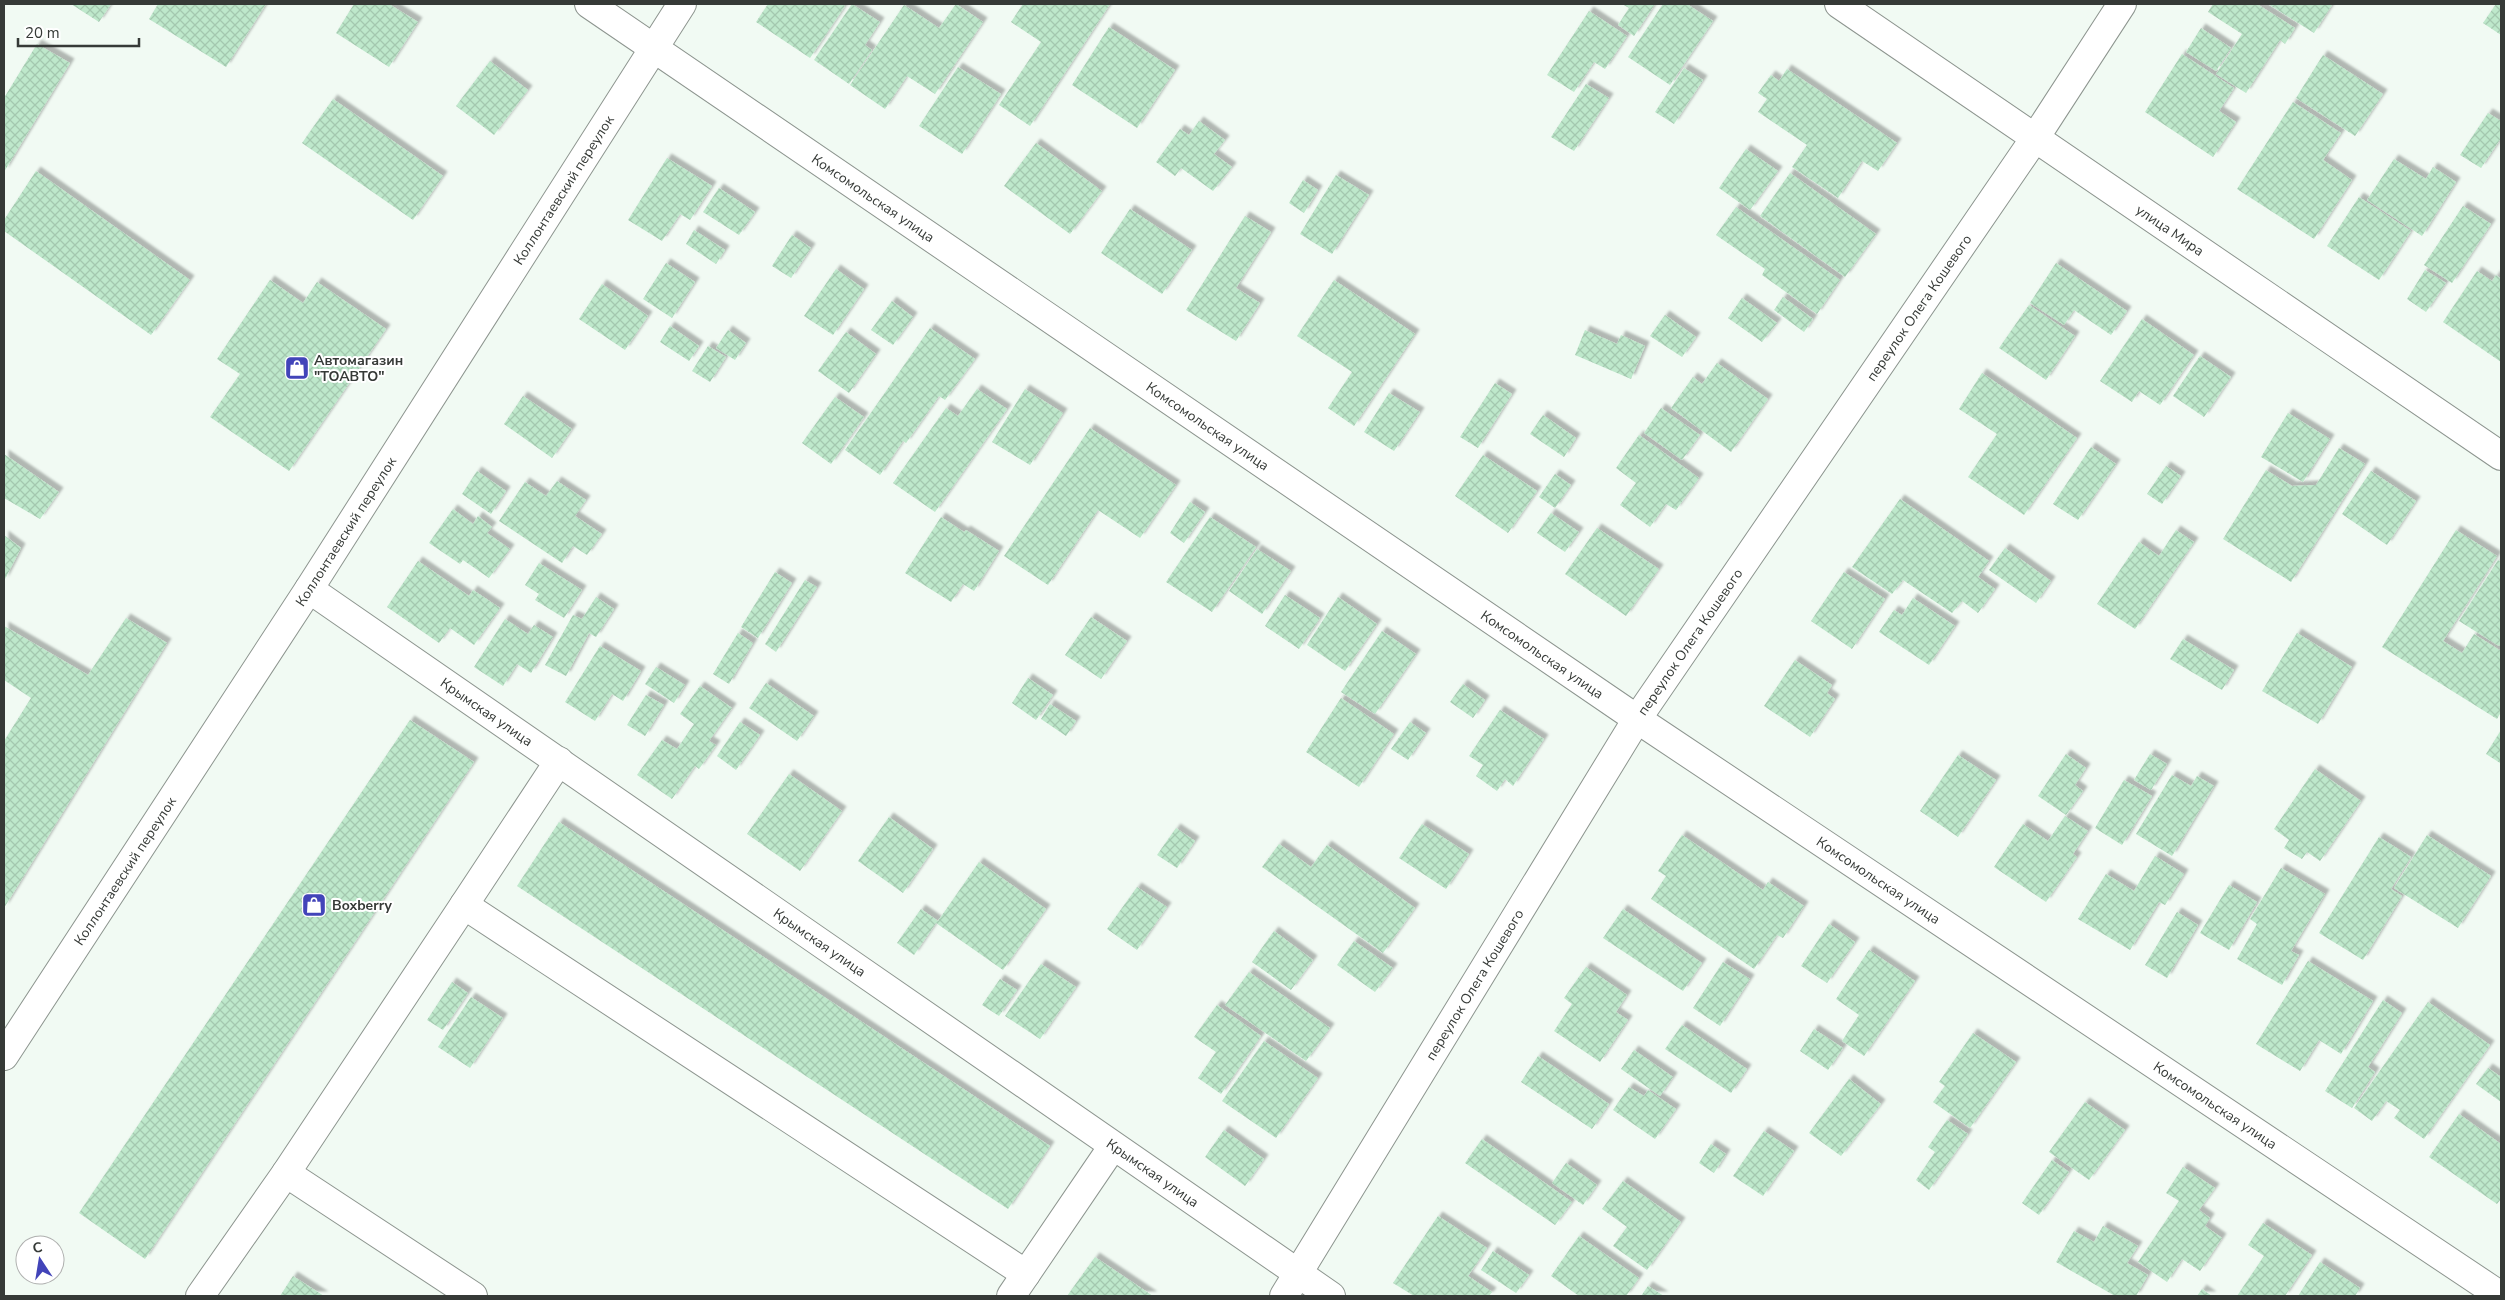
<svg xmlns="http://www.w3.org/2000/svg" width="2505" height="1300" viewBox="0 0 2505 1300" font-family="'Nunito Sans',sans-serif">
  <defs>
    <pattern id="building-cross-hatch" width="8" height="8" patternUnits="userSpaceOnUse" patternTransform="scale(1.25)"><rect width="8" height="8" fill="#bee8cb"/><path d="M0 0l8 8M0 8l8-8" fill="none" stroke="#a4c8af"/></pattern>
    <filter id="shadow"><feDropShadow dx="4.5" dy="-4.5" stdDeviation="1" flood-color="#0004"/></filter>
  </defs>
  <rect width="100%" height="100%" fill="#f1faf3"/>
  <path fill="url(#building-cross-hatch)" filter="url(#shadow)" d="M71,4H111L99,22Z
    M158,4H266L226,67L149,19Z
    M354,4H389L418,22L389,67L336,33Z
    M768,4H842L845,6L810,58L756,22Z
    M852,4L880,22L865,45L872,50L849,84L814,60Z
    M956,4L983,22L935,94L907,76L885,109L850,85L904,5L939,28Z
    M1023,4H1110L1030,126L999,105L1041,42L1011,22Z
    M1622,4H1655L1634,36L1618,25L1629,8Z
    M1663,4H1687L1713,21L1670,85L1628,57Z
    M2213,4H2257L2295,28L2285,44L2280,40L2246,93L2216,74L2242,34L2208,12Z
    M2268,4H2331L2332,5L2314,33Z
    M2496,4H2501V35L2483,23Z
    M1589,11L1627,36L1605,69L1594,62L1574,92L1547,75Z
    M1109,27L1175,70L1137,128L1072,85Z
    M2201,28L2231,48L2216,71L2186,52Z
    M37,44L70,63L4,172V98Z
    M2182,54L2234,88L2219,111L2236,122L2213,157L2145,112Z
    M2323,55L2383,94L2355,136L2296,98Z
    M490,61L528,90L494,135L456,106Z
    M958,67L1001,94L962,154L919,126Z
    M1684,68L1703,80L1674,124L1655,112Z
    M1787,69L1897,143L1878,171L1862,161L1838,198L1792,167L1807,145L1758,112L1767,99L1758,93L1771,75L1779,81Z
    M1586,84L1609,98L1574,151L1551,137Z
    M333,99L443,176L413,220L302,143Z
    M2293,102L2341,133L2323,160L2352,180L2314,239L2237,189Z
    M2488,113L2501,121V138L2481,168L2460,155Z
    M1199,121L1225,140L1214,154L1232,167L1213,191L1181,168L1175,176L1156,162L1180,129L1189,135Z
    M1036,143L1102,191L1070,234L1004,186Z
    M1746,149L1778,171L1750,210L1719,188Z
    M667,158L712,186L690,220L680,214L662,241L628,220Z
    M2394,159L2426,179L2433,167L2456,182L2422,236L2367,200Z
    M36,171L190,280L151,335L4,231V220Z
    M1790,173L1876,234L1845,277L1760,216Z
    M1336,175L1369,195L1332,254L1300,234Z
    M1303,180L1318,190L1304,213L1289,203Z
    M719,188L755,212L739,235L703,212Z
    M2359,197L2411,231L2379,280L2327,246Z
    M2463,206L2491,224L2452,283L2424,265Z
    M1736,207L1840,280L1817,314L1762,275L1765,269L1716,235Z
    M1130,209L1192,250L1162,294L1101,253Z
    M1245,216L1271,232L1236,288L1260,303L1236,341L1186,310Z
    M694,230L725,250L716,264L686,244Z
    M792,235L811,248L791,278L772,266Z
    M666,263L695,282L672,318L643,299Z
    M2056,263L2127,311L2111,335L2074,310L2064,325L2030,303Z
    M836,269L864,289L833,335L804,316Z
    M2425,270L2446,283L2426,312L2407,299Z
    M2477,271L2492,281L2496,275L2501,279V362L2443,322Z
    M270,280L303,303L317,282L386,329L289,471L210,417L240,374L217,359Z
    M1334,280L1415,334L1354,426L1328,408L1352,372L1297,336Z
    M602,284L648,316L625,350L579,319Z
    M1783,297L1813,319L1804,332L1774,310Z
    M1742,298L1777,323L1762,342L1728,318Z
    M892,301L913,317L893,345L871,330Z
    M2029,305L2075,336L2046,380L1999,348Z
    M1665,315L1696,337L1682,357L1650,336Z
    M2142,319L2194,355L2160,405L2139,391L2132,402L2100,381Z
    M670,326L699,346L689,361L660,342Z
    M930,328L975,359L945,400L939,396L906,443L903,441L880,475L845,450Z
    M728,330L746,343L735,360L716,348Z
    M1585,330L1617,344L1621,335L1645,346L1631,379L1575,355Z
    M846,332L876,354L849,393L818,371Z
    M708,346L726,357L710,382L692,371Z
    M2200,356L2231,377L2204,417L2173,396Z
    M1717,363L1768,399L1731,452L1671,408L1693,377L1702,384Z
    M1982,373L2077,438L2024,515L1968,477L1997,434L1959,409Z
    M1495,383L1512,394L1478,448L1460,437Z
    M977,389L1007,409L935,512L893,483L946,408L958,416Z
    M1025,389L1063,413L1030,465L992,442Z
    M1389,393L1420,412L1394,451L1364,432Z
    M523,396L572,429L552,458L504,424Z
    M835,397L864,417L831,464L802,443Z
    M1661,408L1700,435L1682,460L1644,433Z
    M2288,413L2330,439L2303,482L2261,457Z
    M1543,415L1576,438L1564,457L1530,434Z
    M1090,428L1176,485L1140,538L1098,510L1048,585L1004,556Z
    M1639,435L1699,478L1676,510L1666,504L1650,527L1620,505L1636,483L1616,468Z
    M2091,447L2116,464L2078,520L2053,504Z
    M2339,448L2365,464L2291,582L2223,539L2266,470L2292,486L2316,485Z
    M4,454L59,492L40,519L4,498Z
    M1483,455L1537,491L1508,533L1455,496Z
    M2166,466L2181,476L2162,504L2147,494Z
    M477,471L506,491L491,514L462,494Z
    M2371,471L2416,501L2387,545L2342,514Z
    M1555,474L1571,485L1555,508L1539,497Z
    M557,481L586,500L575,516L602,534L587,555L573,546L562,563L499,521L525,482L546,496Z
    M1900,499L1989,561L1978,577L1995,589L1978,613L1962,601L1952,613L1903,580L1892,594L1852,567Z
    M1190,502L1205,512L1184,543L1170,533Z
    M453,509L473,524L478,516L492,527L487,533L510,549L489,578L463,560L460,564L429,543Z
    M1551,513L1579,532L1565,552L1537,533Z
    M941,517L964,532L966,530L999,551L974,591L963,584L951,602L905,573Z
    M1210,517L1256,547L1212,612L1166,582Z
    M1597,528L1659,569L1626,616L1565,574Z
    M2176,530L2194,542L2135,629L2097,604L2139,542L2159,556Z
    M2456,530L2497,556L2443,641L2462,653L2474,634L2501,651V712L2497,719L2382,647Z
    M4,535L21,548L4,581Z
    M2005,548L2051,581L2036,603L1989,570Z
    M1257,549L1291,571L1262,614L1229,591Z
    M2498,560L2501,562V641L2499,646L2459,621Z
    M418,561L469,596L473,590L500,608L474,645L450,628L439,643L387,607Z
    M539,563L582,590L564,618L535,600L539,594L525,585Z
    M775,572L792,583L758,638L741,627Z
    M1844,572L1885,599L1852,649L1811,621Z
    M805,580L817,587L776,652L765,644Z
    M1285,595L1320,618L1299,649L1265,626Z
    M596,597L614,609L596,637L589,633L566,676L545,665L573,615L582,619Z
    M1338,597L1377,624L1345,671L1307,645Z
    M1913,598L1955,626L1929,665L1879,632L1894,610L1902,615Z
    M1091,617L1127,641L1101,679L1065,655Z
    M126,618L167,643L4,908V741L31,698L4,680V626L88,675Z
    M505,619L528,634L534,625L553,637L531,673L517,664L503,686L474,667Z
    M1382,631L1416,654L1375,714L1341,692Z
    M738,633L753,643L729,684L713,674Z
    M2297,633L2352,667L2318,724L2262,691Z
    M2183,639L2234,670L2222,690L2170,659Z
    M600,646L641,671L623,701L612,694L595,721L565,702Z
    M1795,660L1832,685L1827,693L1835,699L1810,737L1764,706Z
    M656,667L685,685L674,703L645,684Z
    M1028,678L1053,695L1036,720L1012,703Z
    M766,683L814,716L797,741L749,708Z
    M1463,684L1485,700L1473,718L1450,702Z
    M700,686L732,708L709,741L716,745L699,769L695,766L672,799L637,775L662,740L677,749L694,724L680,714Z
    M646,695L664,705L645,736L627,725Z
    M1341,698L1394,734L1359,787L1306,752Z
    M1050,704L1076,721L1066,736L1041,719Z
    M1500,710L1544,739L1513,786L1505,779L1497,791L1476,776L1483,765L1469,756Z
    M410,720L474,762L145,1259L79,1213Z
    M740,722L760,735L736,770L717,756Z
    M1410,722L1426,733L1408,760L1391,749Z
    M2501,730V761L2500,763L2486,754Z
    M2066,754L2086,768L2075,785L2083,791L2066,815L2038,796Z
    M2150,754L2167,764L2151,790L2134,780Z
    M1958,755L1996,780L1958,837L1920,811Z
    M2315,769L2361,801L2320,861L2307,852L2302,859L2284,848L2289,840L2274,829Z
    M789,774L842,811L800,871L747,834Z
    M2172,775L2191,786L2197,776L2214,786L2172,856L2136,834Z
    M2124,780L2152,796L2122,845L2095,828Z
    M2065,816L2088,831L2073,854L2077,857L2046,902L1994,867L2023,824L2048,841Z
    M889,817L933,849L903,893L858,861Z
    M559,822L1050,1146L1008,1209L517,886Z
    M1422,824L1469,854L1446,889L1399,858Z
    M1176,828L1195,841L1177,868L1157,855Z
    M1682,835L1763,890L1768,882L1804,906L1783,938L1777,935L1754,969L1651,899L1666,876L1658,871Z
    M2427,835L2491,876L2458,928L2394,888Z
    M2379,837L2411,857L2391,889L2402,896L2363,960L2319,933Z
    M1279,844L1311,867L1327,845L1415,908L1383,953L1262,867Z
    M2155,856L2184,874L2165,905L2159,902L2130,950L2078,919L2106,874L2134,891Z
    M979,862L1046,909L1003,970L936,923L914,955L897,943L921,909L938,921Z
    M2281,868L2325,894L2291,951L2299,955L2282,985L2237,959L2257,924L2250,919Z
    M2229,885L2257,902L2229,950L2200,933Z
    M1137,887L1167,907L1137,950L1107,929Z
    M1623,909L1702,963L1683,991L1603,938Z
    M2177,912L2198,925L2167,978L2145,965Z
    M1829,924L1855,942L1827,983L1801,966Z
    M1274,931L1313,960L1291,990L1252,962Z
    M1354,941L1393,968L1375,992L1337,965Z
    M1869,950L1915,981L1864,1056L1842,1041L1859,1015L1836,999Z
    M2308,961L2373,1001L2341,1054L2319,1040L2300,1071L2256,1044Z
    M1723,962L1750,979L1720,1026L1693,1008Z
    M1041,964L1076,987L1040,1039L1005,1016Z
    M1586,967L1627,995L1616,1012L1628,1020L1600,1062L1554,1031L1572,1004L1564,998Z
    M1249,972L1330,1028L1306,1061L1225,1005Z
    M1000,979L1017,990L999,1016L982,1005Z
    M452,982L468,993L443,1030L427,1020Z
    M471,997L503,1018L470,1068L438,1047Z
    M2383,1000L2402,1013L2368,1067L2375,1072L2352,1108L2325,1091Z
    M2428,1002L2490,1045L2424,1139L2394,1118L2400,1110L2386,1101L2372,1121L2354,1108Z
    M1217,1005L1261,1036L1221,1094L1198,1078L1216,1052L1194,1037Z
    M1682,1025L1747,1069L1731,1093L1665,1049Z
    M1814,1029L1843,1048L1828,1070L1800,1051Z
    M1973,1033L2016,1062L1970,1128L1933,1102L1945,1086L1939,1082Z
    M1264,1041L1318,1078L1276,1138L1222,1101Z
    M1634,1050L1673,1077L1660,1096L1621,1069Z
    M1538,1056L1609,1104L1592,1129L1521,1082Z
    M2488,1068L2501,1077V1102L2476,1084Z
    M1849,1079L1881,1104L1841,1156L1809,1133Z
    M1629,1087L1644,1096L1648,1090L1676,1109L1655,1139L1613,1110Z
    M2085,1102L2125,1130L2089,1180L2049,1152Z
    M2459,1114L2501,1144V1199L2497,1204L2429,1157Z
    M1947,1120L1968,1134L1929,1190L1916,1180L1935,1152L1928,1147Z
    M1224,1130L1264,1159L1245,1186L1205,1157Z
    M1764,1131L1794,1151L1763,1196L1733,1176Z
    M1482,1139L1572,1202L1555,1225L1465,1163Z
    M1711,1144L1726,1154L1714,1173L1699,1163Z
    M2052,1160L2069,1172L2039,1215L2022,1203Z
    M1566,1163L1597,1185L1583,1205L1552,1183Z
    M2183,1167L2215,1188L2199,1210L2210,1218L2205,1226L2222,1238L2200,1271L2182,1259L2167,1282L2138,1262L2179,1201L2166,1193Z
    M1623,1181L1681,1222L1647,1270L1613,1246L1627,1227L1602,1209Z
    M1438,1216L1487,1248L1468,1276L1492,1292L1489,1296H1414L1393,1283Z
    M2263,1223L2312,1255L2285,1296H2237L2264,1256L2248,1245Z
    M2103,1226L2138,1246L2127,1263L2148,1275L2136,1296H2115L2056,1262L2074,1231L2094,1242Z
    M1579,1236L1639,1278L1626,1296H1579L1551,1276Z
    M1493,1251L1529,1275L1516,1293L1481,1270Z
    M1095,1257L1153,1296H1067Z
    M2320,1262L2360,1288L2355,1296H2298Z
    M293,1276L324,1296H280Z
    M1648,1286L1664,1296H1641Z
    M2202,1289L2212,1296H2197Z"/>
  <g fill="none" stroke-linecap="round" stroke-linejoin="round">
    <defs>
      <g id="minor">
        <path id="s1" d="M589,4L1637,719L2501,1296"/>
        <path id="s2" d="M1839,4L2501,456"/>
        <path id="s3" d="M309,589L1331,1296"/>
        <path d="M464,905L559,761"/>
        <path id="s4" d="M4,1056L309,589L682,4"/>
        <path d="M286,1173L464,905L1026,1274"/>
        <path d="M200,1296L286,1173L473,1296"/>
        <path d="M1011,1296L1113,1146"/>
        <path id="s5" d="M1284,1296L1637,719L2035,138L2122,4"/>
      </g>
    </defs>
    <use href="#minor" stroke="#8d958f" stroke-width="30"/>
    <use href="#minor" stroke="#fff" stroke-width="28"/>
  </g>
  <defs>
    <symbol id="shop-square" viewBox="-11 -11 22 22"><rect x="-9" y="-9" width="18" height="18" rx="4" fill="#4244b9" stroke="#fff"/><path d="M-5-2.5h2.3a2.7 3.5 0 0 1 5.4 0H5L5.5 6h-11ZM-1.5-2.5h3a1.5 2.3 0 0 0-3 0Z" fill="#fff"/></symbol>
  </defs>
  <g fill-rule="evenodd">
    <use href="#shop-square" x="283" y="354" width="28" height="28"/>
    <use href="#shop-square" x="300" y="891" width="28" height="28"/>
  </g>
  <g text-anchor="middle" stroke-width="4" stroke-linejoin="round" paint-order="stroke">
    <g font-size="14" fill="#363a37" stroke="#fff">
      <text dy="5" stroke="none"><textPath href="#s4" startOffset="1031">Коллонтаевский переулок</textPath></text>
      <text dy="5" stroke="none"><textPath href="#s1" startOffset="344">Комсомольская улица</textPath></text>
      <text dy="5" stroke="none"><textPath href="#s2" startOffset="401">улица Мира</textPath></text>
      <text dy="5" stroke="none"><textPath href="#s5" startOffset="1175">переулок Олега Кошевого</textPath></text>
      <text dy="5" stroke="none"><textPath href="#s1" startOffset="749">Комсомольская улица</textPath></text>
      <text dy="5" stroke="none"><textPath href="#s4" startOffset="626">Коллонтаевский переулок</textPath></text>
      <text dy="5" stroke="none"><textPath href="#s5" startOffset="770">переулок Олега Кошевого</textPath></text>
      <text dy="5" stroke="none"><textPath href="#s1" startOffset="1154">Комсомольская улица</textPath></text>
      <text dy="5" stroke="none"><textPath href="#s3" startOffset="216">Крымская улица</textPath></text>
      <text dy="5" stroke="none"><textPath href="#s4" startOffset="221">Коллонтаевский переулок</textPath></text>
      <text dy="5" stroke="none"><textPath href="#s1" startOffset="1559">Комсомольская улица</textPath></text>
      <text dy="5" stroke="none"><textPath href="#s3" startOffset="621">Крымская улица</textPath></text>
      <text dy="5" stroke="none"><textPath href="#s5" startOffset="365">переулок Олега Кошевого</textPath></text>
      <text dy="5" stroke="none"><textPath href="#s1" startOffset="1964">Комсомольская улица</textPath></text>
      <text dy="5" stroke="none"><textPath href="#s3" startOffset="1026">Крымская улица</textPath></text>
    </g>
    <g font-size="14" font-weight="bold" fill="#363a37" stroke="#fff" text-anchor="start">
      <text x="314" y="365">Автомагазин<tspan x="314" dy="16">"ТОАВТО"</tspan></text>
      <text x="332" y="910">Boxberry</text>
    </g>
  </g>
  <rect width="2505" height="1300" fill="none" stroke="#363a37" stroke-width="10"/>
  <g transform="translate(40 1260) rotate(348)"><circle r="24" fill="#ffffff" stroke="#afb0af"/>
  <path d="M0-4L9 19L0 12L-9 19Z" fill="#4244b9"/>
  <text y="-8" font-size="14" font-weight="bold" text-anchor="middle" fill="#363a37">С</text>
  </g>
  <path d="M18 38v8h121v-8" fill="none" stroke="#363a37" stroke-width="2.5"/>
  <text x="25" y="38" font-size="15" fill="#363a37" stroke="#ffffff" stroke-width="4" paint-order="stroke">20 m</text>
</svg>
